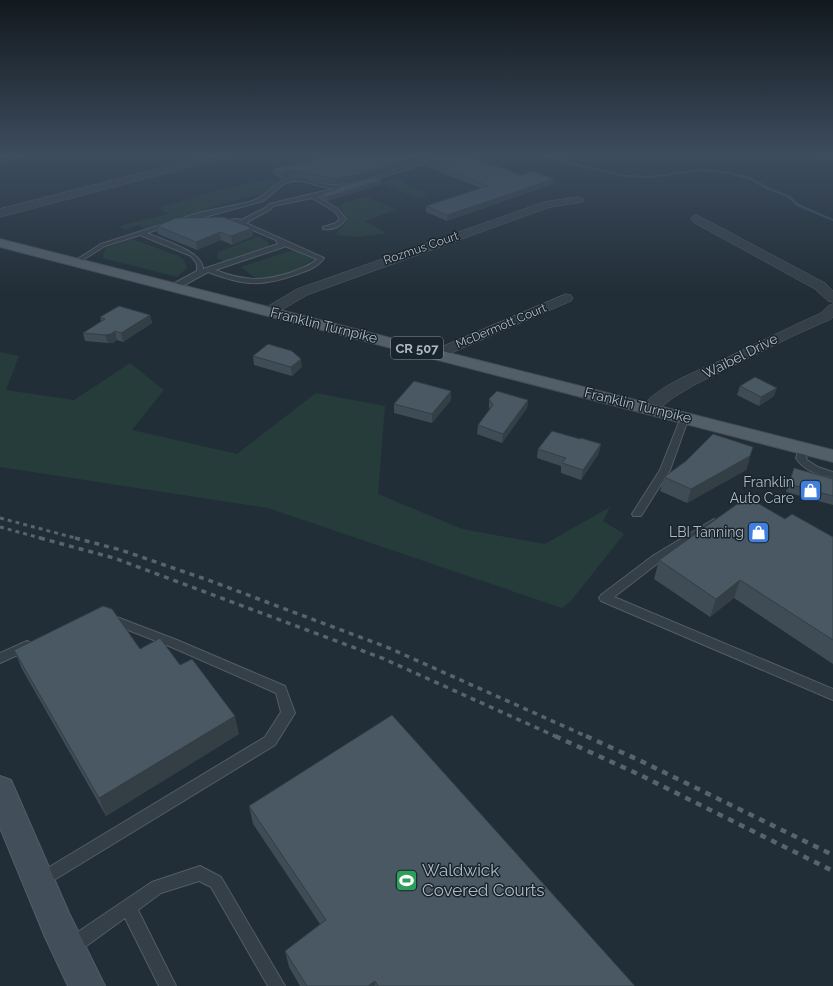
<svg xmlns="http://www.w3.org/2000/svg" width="833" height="986" viewBox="0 0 833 986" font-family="Raleway,sans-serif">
  <rect width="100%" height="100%" fill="#212e37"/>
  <path fill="#263c3a" d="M394,178L430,195L417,199L380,182Z
    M272,179L277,181L274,186L261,194L213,207L145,229L139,225L125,230L119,226L168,214L159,208L218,190Z
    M366,196L396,210L365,221L386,233L360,237L335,235L347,221L341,208L336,206Z
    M259,236L269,243L268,248C255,252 231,267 217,258L218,252Z
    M132,239L179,256L184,260L187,268L177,277L103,258L105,248Z
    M293,250L314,258C307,267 271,280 259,279C253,278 246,271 241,267Z
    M0,352L19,356L6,390L74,400L130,363L164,390L132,430L237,454L316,393L385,406L378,494L462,529L545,544L610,507L603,521L624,534L570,602L562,608L268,508L0,467Z"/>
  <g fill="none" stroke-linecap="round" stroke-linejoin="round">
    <path fill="#354c5e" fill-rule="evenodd" d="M544,155H548L559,157L568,162L626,175L649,176L703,169L730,172L750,177L770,188L789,195L799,204L833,219V221L797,206L787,197L768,190L748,179L730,174L703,171L649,178L626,177L566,164L557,159L544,156Z"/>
    <defs>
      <path id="lane" d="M423,160L432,161L441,165L438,167L429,164H423L370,181L335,189L324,187L302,181H292L284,184L263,201L179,224L176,222C188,212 234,207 252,201C268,196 275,181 290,177C306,174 320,186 335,185C365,184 394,168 423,160Z
        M333,189L335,190V192L318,197L338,209L346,219C341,227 332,230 323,229V227L336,223L340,219L334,211L312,198L273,206L271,209L246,223L324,258C318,267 309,270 298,274C261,287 245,286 208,272L177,289H171V285L197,271V264L191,256L140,235L105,246L78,263L73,262L101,244L170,222L173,224L172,225L147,233C162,240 203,251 203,269L278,244L276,240L236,223L220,224L217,222L218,221L237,219L241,220L267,207L269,204ZM285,246L317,259C310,266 301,268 292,272C262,282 245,281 215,270L281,248Z
        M685,414L689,417L670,470L641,516H633L632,514L660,470L681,417Z
        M804,446L809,449L806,458L807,460L818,467L833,472V478C818,474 805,472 796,458L799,449Z
        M714,519L719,522L718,524L662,560L614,597L833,689V700L601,601L599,598L601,595L654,555Z
        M109,614L177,640L285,686L295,713L275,745L41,888L36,885L33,880L36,875L265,737L281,712L276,693L169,646L105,621L103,618L105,615Z
        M27,641L31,643L33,646L31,649L0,663V653Z
        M200,866L221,877L285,986H268L211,887L199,881L161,893L138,910L176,986H159L125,918L78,952L72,954L66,952L64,946L66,940L152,882Z"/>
      <path id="street" d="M5,155H24L23,157L0,162V156Z
        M213,155H229L228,157L0,217V209Z
        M819,155H833V160L820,157Z
        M578,197L582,198L584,200L582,202L550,207L307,295L275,314L270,315L265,314L263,311L265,308L297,289L544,202Z
        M697,215L825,283L833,291V302L828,301L815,289L693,222L691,219L693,216Z
        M566,294L571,295L573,298L571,301L442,357L437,359L432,357L429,354L432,351Z
        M833,304V317L831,319L795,335L694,385L674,397L655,412L649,413L643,412L641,408C656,386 700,370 724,359C756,344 787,328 819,314C825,311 826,305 833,304Z"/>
      <path id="secondary" d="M0,776L11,780L69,913L105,986H68L45,937L0,828Z"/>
      <path id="primary" d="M0,239L833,450V462L0,247Z"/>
    </defs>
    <use href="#lane" stroke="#525d65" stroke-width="2"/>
    <use href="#street" stroke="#525d65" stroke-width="1"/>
    <use href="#secondary" stroke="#525d65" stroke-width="2"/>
    <use href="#primary" stroke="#414b54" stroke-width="2"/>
    <use href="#lane" fill="#343f48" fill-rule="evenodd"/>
    <use href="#street" fill="#343f48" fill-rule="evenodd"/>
    <use href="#secondary" fill="#424f5b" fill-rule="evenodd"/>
    <use href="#primary" fill="#525e68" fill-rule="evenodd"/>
    <path stroke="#56646f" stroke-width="3" stroke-dasharray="4 4" stroke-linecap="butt" d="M0,518L79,539
      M0,527L44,539"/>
    <path stroke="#56646f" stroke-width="3.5" stroke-dasharray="5 5" stroke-linecap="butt" d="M40,538L114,558L382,658L557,737
      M75,538L121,550L208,580L389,648L588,737"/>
    <path stroke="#56646f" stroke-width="4.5" stroke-dasharray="6 6" stroke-linecap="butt" d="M555,736L638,774L833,871
      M586,736L643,762L833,855"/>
  </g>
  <path fill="#3f4c55" d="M327,155H466L521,175L553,184L447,221L426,212V206L481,188L425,166V160L448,166H449L432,160L423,159L357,180L335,184L324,182L301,176L290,177L283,179L273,174L272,169L303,162Z
    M382,180V184L327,201L322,197L321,194Z
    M157,226L253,236L232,245L221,240L197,250L158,234Z
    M150,315L152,323L123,342L117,340L113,343H108L85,341L83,333L101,321L100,317Z
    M253,356L302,367L292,376L254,365Z
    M740,386L774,396L759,406L737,395Z
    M489,399L528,400L527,408L502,443L477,434L478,425L490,409L489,408Z
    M451,400L432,423L394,413V404Z
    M538,449L599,453L581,480L561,473V466L537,458Z
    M749,461L746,470L687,503L660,491L664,477Z
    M794,468L832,479L833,477V505L786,492Z
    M785,519L833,537V664L734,598L710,617L654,579L659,560Z
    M140,649L180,665L239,734L106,816L22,669L14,650Z
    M249,806L635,986H300L289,967L285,951L320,924L253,824Z"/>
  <path fill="#333e45" d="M419,155H423V159L357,180L335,184V178Z
    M289,171L290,177L283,179L282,174Z
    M554,179L553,184L447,221V215Z
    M382,180V184L327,201V197Z
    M252,228L253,236L232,245L231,236Z
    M220,232L221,240L197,250L196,242Z
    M150,315L152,323L123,342L121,333Z
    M115,331L117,340L113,343H108L105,335Z
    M301,359L302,367L292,376L291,367Z
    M777,388L774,396L759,406L761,397Z
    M451,391V400L432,423V414Z
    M528,400L527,408L502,443L503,434Z
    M601,444L599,453L581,480L583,470Z
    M753,447L746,470L687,503L691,489Z
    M740,580L734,598L710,617L716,599Z
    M235,716L239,734L106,816L99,798Z
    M375,981V986H368Z"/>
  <path fill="#495863" stroke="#333e45" d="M327,155H419L357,175L335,178L323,177L301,171H289L282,174L272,169L303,162Z
    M433,155H466L521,175L533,171L554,179L447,215L426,206L488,186L425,160L448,166L453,163L452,161Z
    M376,177L382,180L327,197L321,194L339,188L340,186Z
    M223,217L252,228L231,236L220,232L196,242L157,226L176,218Z
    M119,306L150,315L121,333L115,331L111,334L105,335L83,333L105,319L100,317Z
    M268,344L292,351L301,359L291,367L253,356Z
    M755,377L777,388L761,397L740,386Z
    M414,381L451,391L432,414L394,404Z
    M497,391L528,400L503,434L478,425L493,405L489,399Z
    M552,431L580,439L581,438L601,444L583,470L562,463L566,458L538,449Z
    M713,434L753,447L750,456L691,489L664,477L686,461Z
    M794,468L833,479V496L789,484Z
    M747,497L785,519L792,514L833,537V640L740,580L716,599L659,560Z
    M103,606L112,609L140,649L160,638L180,665L192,659L235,716L99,798L14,650Z
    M392,715L635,986H378L375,981L368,986H307L285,951L326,920L249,806Z"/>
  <linearGradient id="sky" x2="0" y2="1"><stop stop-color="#12191e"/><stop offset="0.53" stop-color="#3d4c5e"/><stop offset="1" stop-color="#3d4c5e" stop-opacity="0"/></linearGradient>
  <rect width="833" height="293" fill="url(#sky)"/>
  <defs>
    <symbol id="shop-square" viewBox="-11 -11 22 22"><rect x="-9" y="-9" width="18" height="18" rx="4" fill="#3f7fe0" stroke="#1a242c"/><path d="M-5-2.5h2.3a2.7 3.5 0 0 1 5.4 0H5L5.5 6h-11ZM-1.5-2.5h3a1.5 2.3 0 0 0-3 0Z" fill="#fff"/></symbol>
    <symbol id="stadium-square" viewBox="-11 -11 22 22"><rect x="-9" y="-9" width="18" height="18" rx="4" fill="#2e9e5b" stroke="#1a242c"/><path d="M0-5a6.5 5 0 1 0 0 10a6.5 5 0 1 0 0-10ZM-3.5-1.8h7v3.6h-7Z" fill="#fff"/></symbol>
  </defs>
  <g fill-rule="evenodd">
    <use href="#shop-square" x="798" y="478" width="25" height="25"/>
    <use href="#shop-square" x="746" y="520" width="25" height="25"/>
    <use href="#stadium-square" x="394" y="868" width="25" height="25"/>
  </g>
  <g text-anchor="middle" stroke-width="3" stroke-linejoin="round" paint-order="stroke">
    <g font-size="12" fill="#afbac4" stroke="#1a242c">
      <text transform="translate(421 248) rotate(-19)" y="4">Rozmus Court</text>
      <text transform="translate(501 326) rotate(-23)" y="4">McDermott Court</text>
    </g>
    <rect fill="#1a242c" stroke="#828d96" stroke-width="1" x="391" y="337" width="52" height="22" rx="3"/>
    <g font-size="13" font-weight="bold" fill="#afbac4">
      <text x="417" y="353">CR 507</text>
    </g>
    <g font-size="14" fill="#afbac4" stroke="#1a242c">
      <text transform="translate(324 325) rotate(14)" y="5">Franklin Turnpike</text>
      <text transform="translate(740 356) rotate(-27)" y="5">Waibel Drive</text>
      <text transform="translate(638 405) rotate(14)" y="5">Franklin Turnpike</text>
    </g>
    <g font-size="14" fill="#afbac4" stroke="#1a242c" text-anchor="end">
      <text x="794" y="487">Franklin<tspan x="794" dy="16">Auto Care</tspan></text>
      <text x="744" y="537">LBI Tanning</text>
    </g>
    <g font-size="17" fill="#afbac4" stroke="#1a242c" text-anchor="start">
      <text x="422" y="876">Waldwick<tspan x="422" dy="20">Covered Courts</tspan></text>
    </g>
  </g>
</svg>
